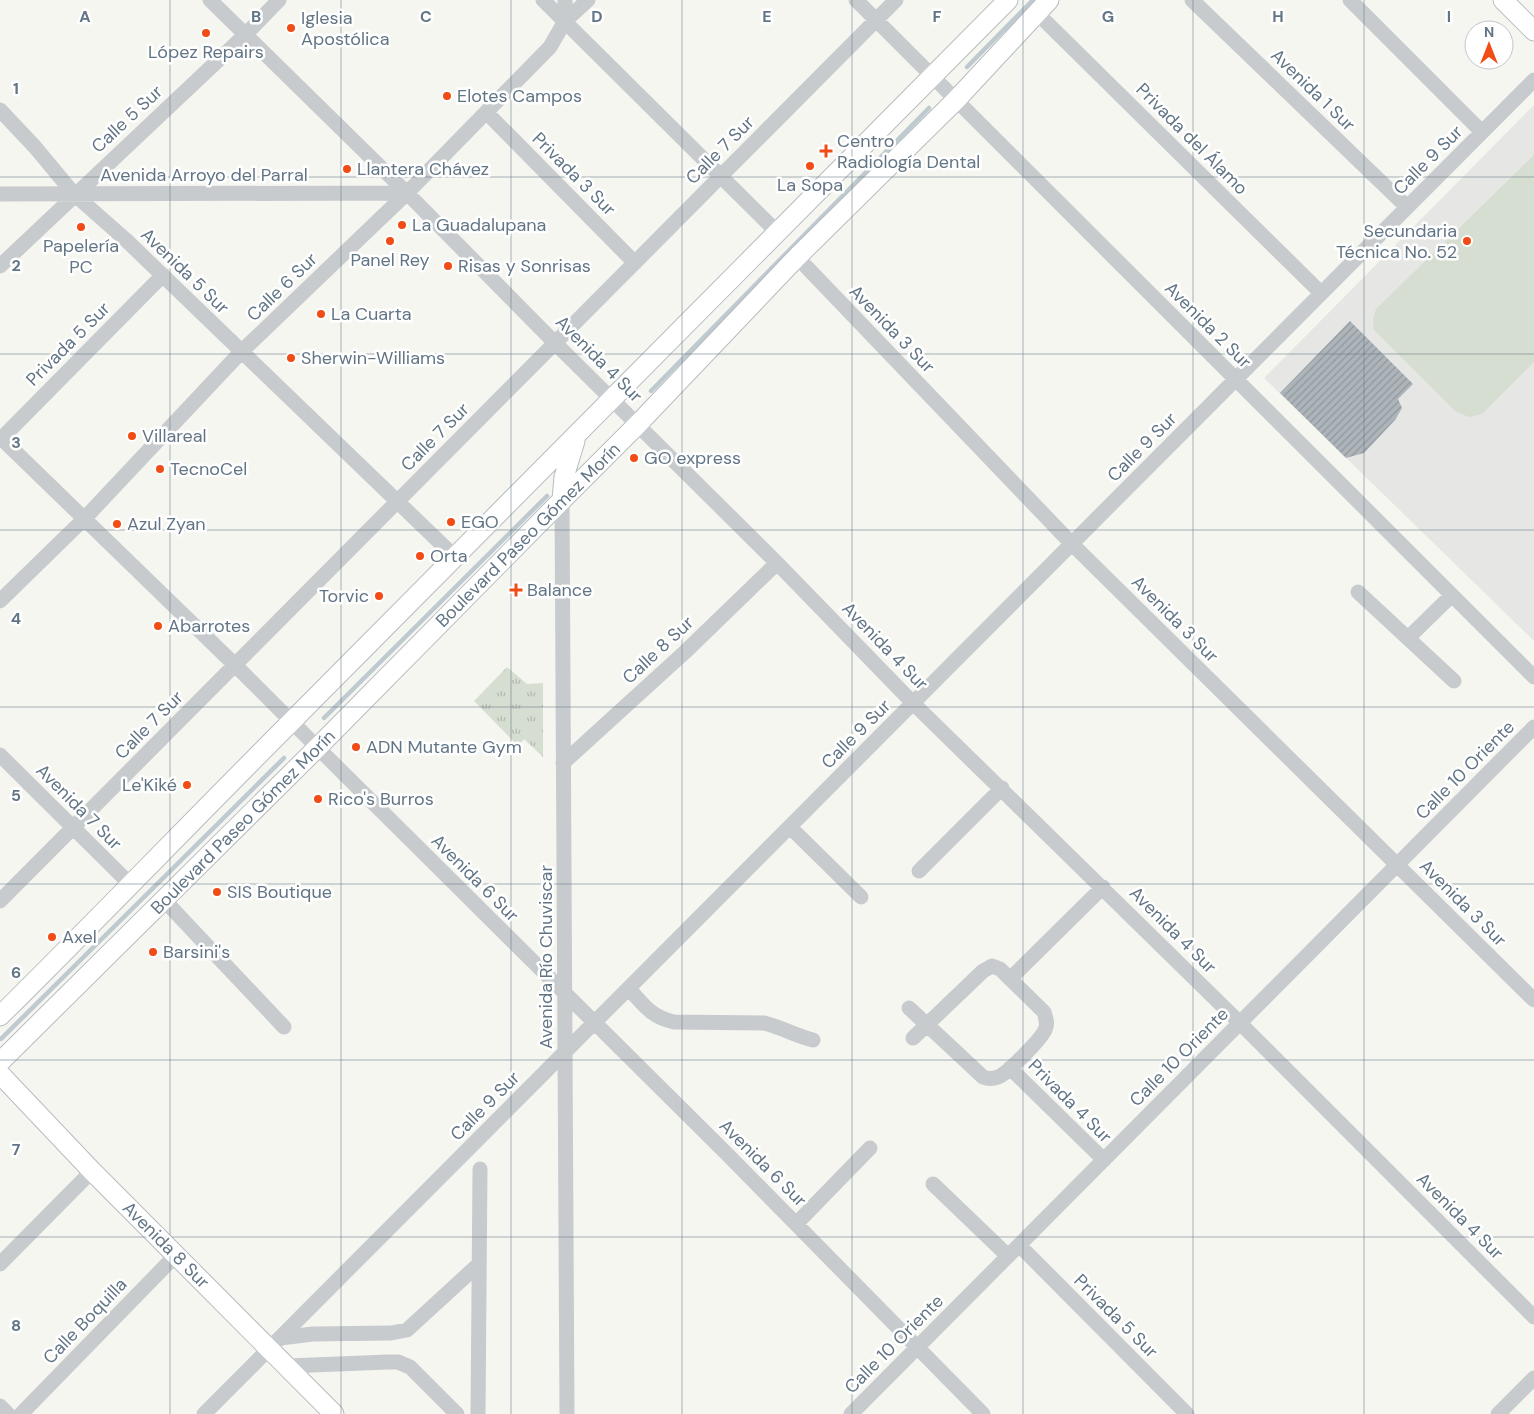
<svg xmlns="http://www.w3.org/2000/svg" width="1534" height="1414" viewBox="0 0 1534 1414" font-family="'DM Sans',sans-serif">
  <defs>
    <pattern id="park-tufts" width="24" height="20" patternUnits="userSpaceOnUse" patternTransform="scale(1.25)"><rect width="24" height="20" fill="#d6ded2"/><path d="M3 7l-1-3M5 7V3M7 7l1-3M15 17l-1-3M17 17v-4M19 17l1-3" fill="none" stroke="#b1b9b0"/></pattern>
    <pattern id="building-hatch" width="6" height="6" patternUnits="userSpaceOnUse" patternTransform="scale(1.25)"><rect width="6" height="6" fill="#adb5ba"/><path d="M-1 1l2-2M0 6l6-6M5 7l2-2" fill="none" stroke="#90989d"/></pattern>
  </defs>
  <rect width="100%" height="100%" fill="#f6f6f1"/>
  <path fill="#e6e7e5" d="M1534,105V641L1264,378Z"/>
  <path fill="url(#park-tufts)" d="M507,667L527,684L543,683V757L524,739L518,746L474,701Z"/>
  <path fill="#d6ded2" d="M1534,155V362L1482,414L1469,417L1456,412L1374,330L1373,319L1376,309Z"/>
  <g fill="none" stroke-linecap="round" stroke-linejoin="round">
    <path stroke="#becacf" stroke-width="4.5" d="M967,67L1033,0
      M651,391L929,108
      M324,718L547,496
      M1,1039L284,758"/>
  </g>
  <path fill="url(#building-hatch)" d="M1350,321L1413,384L1398,399L1402,408L1395,420L1364,453L1346,458L1280,393Z"/>
  <g fill="none" stroke-linecap="round" stroke-linejoin="round">
    <defs>
      <path id="major" d="M1503,0L1534,31
        M562,500L564,477L575,441
        M0,1016C99,918 195,818 294,719C532,480 771,241 1008,0
        M0,1062L318,747L562,500L638,424L797,257L956,100L1049,0
        M0,1074L92,1171L334,1414"/>
    </defs>
    <use href="#major" stroke="#b8bcc0" stroke-width="21"/>
    <path stroke="#c8cbce" stroke-width="15" d="M210,0L407,193L555,343L777,563L913,703L1240,1023L1534,1317
      M543,0L778,233
      M565,0V21
      M856,0L1534,677
      M1192,0L1407,207
      M1350,0L1482,132
      M1037,13L1321,293
      M0,110L35,147L74,194L126,240L456,558
      M486,112L635,263
      M0,194L407,193
      M797,257L1072,544L1534,1000
      M0,266L245,35L279,0
      M0,437L235,665L328,758L727,1154L983,1414
      M0,440L163,275
      M562,500L567,1414
      M1358,592L1454,681
      M0,601L85,518L241,352L407,193L550,47L565,21L588,0
      M1408,638L1452,595
      M0,755L131,885
      M563,763L685,652L777,563
      M790,827L861,897
      M919,871L1002,788
      M164,900L284,1027
      M0,901L896,0
      M1010,979L1103,887
      M629,989C644,1005 651,1017 674,1022L764,1023C781,1027 796,1036 813,1040
      M909,1008L983,1077C988,1079 993,1079 998,1077C1007,1074 1041,1039 1045,1030C1048,1024 1046,1018 1044,1012L1000,969L992,966L983,971L913,1038
      M1010,1068L1104,1160
      M933,1184L1008,1256
      M797,1223L870,1148
      M1019,1245L1187,1414
      M0,1264L92,1171
      M280,1338L313,1334L391,1333L407,1330L479,1264
      M287,1366L388,1362H398L410,1367L457,1414
      M0,1406L8,1414
      M21,1414L176,1255
      M204,1414L1534,80
      M478,1414L480,1169
      M851,1414L1534,727
      M1498,1414L1534,1378"/>
    <use href="#major" stroke="#fff" stroke-width="19"/>
  </g>
  <path fill="none" stroke="#627585" stroke-width="1" stroke-opacity="0.55" d="M170,0V1414M341,0V1414M511,0V1414M682,0V1414M852,0V1414M1023,0V1414M1193,0V1414M1364,0V1414M0,177H1534M0,354H1534M0,530H1534M0,707H1534M0,884H1534M0,1060H1534M0,1237H1534"/>
  <g fill="#f14b16" stroke="#fff" stroke-width="2">
    <circle cx="291" cy="28" r="5"/>
    <circle cx="206" cy="33" r="5"/>
    <circle cx="447" cy="96" r="5"/>
    <path d="M823.5 143.5h5v5h5v5h-5v5h-5v-5h-5v-5h5z"/>
    <circle cx="810" cy="166" r="5"/>
    <circle cx="347" cy="169" r="5"/>
    <circle cx="402" cy="225" r="5"/>
    <circle cx="81" cy="227" r="5"/>
    <circle cx="390" cy="241" r="5"/>
    <circle cx="1467" cy="241" r="5"/>
    <circle cx="448" cy="266" r="5"/>
    <circle cx="321" cy="314" r="5"/>
    <circle cx="291" cy="358" r="5"/>
    <circle cx="132" cy="436" r="5"/>
    <circle cx="634" cy="458" r="5"/>
    <circle cx="160" cy="469" r="5"/>
    <circle cx="451" cy="522" r="5"/>
    <circle cx="117" cy="524" r="5"/>
    <circle cx="420" cy="556" r="5"/>
    <path d="M513.5 582.5h5v5h5v5h-5v5h-5v-5h-5v-5h5z"/>
    <circle cx="379" cy="596" r="5"/>
    <circle cx="158" cy="626" r="5"/>
    <circle cx="356" cy="747" r="5"/>
    <circle cx="187" cy="785" r="5"/>
    <circle cx="318" cy="799" r="5"/>
    <circle cx="217" cy="892" r="5"/>
    <circle cx="52" cy="937" r="5"/>
    <circle cx="153" cy="952" r="5"/>
  </g>
  <g text-anchor="middle" stroke-width="5" stroke-linejoin="round" paint-order="stroke">
    <g font-size="18" fill="#627585" stroke="#fff" text-anchor="start">
      <text x="301" y="24">Iglesia<tspan x="301" dy="21">Apostólica</tspan></text>
      <text x="206" y="58" text-anchor="middle">López Repairs</text>
      <text x="457" y="102">Elotes Campos</text>
      <text x="837" y="147">Centro<tspan x="837" dy="21">Radiología Dental</tspan></text>
      <text x="357" y="175">Llantera Chávez</text>
      <text x="810" y="191" text-anchor="middle">La Sopa</text>
      <text x="412" y="231">La Guadalupana</text>
      <text x="1457" y="237" text-anchor="end">Secundaria<tspan x="1457" dy="21">Técnica No. 52</tspan></text>
      <text x="81" y="252" text-anchor="middle">Papelería<tspan x="81" dy="21">PC</tspan></text>
      <text x="390" y="266" text-anchor="middle">Panel Rey</text>
      <text x="458" y="272">Risas y Sonrisas</text>
      <text x="331" y="320">La Cuarta</text>
      <text x="301" y="364">Sherwin-Williams</text>
      <text x="142" y="442">Villareal</text>
      <text x="644" y="464">GO express</text>
      <text x="170" y="475">TecnoCel</text>
      <text x="461" y="528">EGO</text>
      <text x="127" y="530">Azul Zyan</text>
      <text x="430" y="562">Orta</text>
      <text x="527" y="596">Balance</text>
      <text x="369" y="602" text-anchor="end">Torvic</text>
      <text x="168" y="632">Abarrotes</text>
      <text x="366" y="753">ADN Mutante Gym</text>
      <text x="177" y="791" text-anchor="end">Le'Kiké</text>
      <text x="328" y="805">Rico's Burros</text>
      <text x="227" y="898">SIS Boutique</text>
      <text x="62" y="943">Axel</text>
      <text x="163" y="958">Barsini's</text>
    </g>
    <g font-size="18" fill="#627585" stroke="#fff">
      <text transform="translate(1313 90) rotate(44)" y="6">Avenida 1 Sur</text>
      <text transform="translate(127 119) rotate(-43)" y="6">Calle 5 Sur</text>
      <text transform="translate(1192 139) rotate(45)" y="6">Privada del Álamo</text>
      <text transform="translate(720 150) rotate(-45)" y="6">Calle 7 Sur</text>
      <text transform="translate(1428 160) rotate(-45)" y="6">Calle 9 Sur</text>
      <text transform="translate(574 174) rotate(45)" y="6">Privada 3 Sur</text>
      <text x="204" y="181">Avenida Arroyo del Parral</text>
      <text transform="translate(185 271) rotate(44)" y="6">Avenida 5 Sur</text>
      <text transform="translate(282 287) rotate(-44)" y="6">Calle 6 Sur</text>
      <text transform="translate(1208 325) rotate(45)" y="6">Avenida 2 Sur</text>
      <text transform="translate(892 329) rotate(46)" y="6">Avenida 3 Sur</text>
      <text transform="translate(68 344) rotate(-45)" y="6">Privada 5 Sur</text>
      <text transform="translate(599 359) rotate(45)" y="6">Avenida 4 Sur</text>
      <text transform="translate(435 437) rotate(-45)" y="6">Calle 7 Sur</text>
      <text transform="translate(1142 447) rotate(-45)" y="6">Calle 9 Sur</text>
      <text transform="translate(528 535) rotate(-45)" y="6">Boulevard Paseo Gómez Morín</text>
      <text transform="translate(1175 619) rotate(45)" y="6">Avenida 3 Sur</text>
      <text transform="translate(885 646) rotate(46)" y="6">Avenida 4 Sur</text>
      <text transform="translate(658 650) rotate(-43)" y="6">Calle 8 Sur</text>
      <text transform="translate(149 725) rotate(-45)" y="6">Calle 7 Sur</text>
      <text transform="translate(856 734) rotate(-45)" y="6">Calle 9 Sur</text>
      <text transform="translate(1465 770) rotate(-45)" y="6">Calle 10 Oriente</text>
      <text transform="translate(79 807) rotate(45)" y="6">Avenida 7 Sur</text>
      <text transform="translate(243 822) rotate(-45)" y="6">Boulevard Paseo Gómez Morín</text>
      <text transform="translate(475 878) rotate(45)" y="6">Avenida 6 Sur</text>
      <text transform="translate(1463 903) rotate(45)" y="6">Avenida 3 Sur</text>
      <text transform="translate(1173 930) rotate(45)" y="6">Avenida 4 Sur</text>
      <text transform="translate(546 957) rotate(-90)" y="6">Avenida Río Chuviscar</text>
      <text transform="translate(1179 1057) rotate(-45)" y="6">Calle 10 Oriente</text>
      <text transform="translate(1070 1101) rotate(45)" y="6">Privada 4 Sur</text>
      <text transform="translate(485 1106) rotate(-45)" y="6">Calle 9 Sur</text>
      <text transform="translate(763 1163) rotate(45)" y="6">Avenida 6 Sur</text>
      <text transform="translate(1460 1216) rotate(45)" y="6">Avenida 4 Sur</text>
      <text transform="translate(166 1245) rotate(45)" y="6">Avenida 8 Sur</text>
      <text transform="translate(1116 1316) rotate(45)" y="6">Privada 5 Sur</text>
      <text transform="translate(85 1321) rotate(-46)" y="6">Calle Boquilla</text>
      <text transform="translate(894 1344) rotate(-45)" y="6">Calle 10 Oriente</text>
    </g>
  </g>
  <g font-size="16" text-anchor="middle" font-weight="bold" fill="#627585" stroke="#fff" stroke-width="5" stroke-linejoin="round" paint-order="stroke">
    <text x="85" y="22">A</text>
    <text x="256" y="22">B</text>
    <text x="426" y="22">C</text>
    <text x="597" y="22">D</text>
    <text x="767" y="22">E</text>
    <text x="937" y="22">F</text>
    <text x="1108" y="22">G</text>
    <text x="1278" y="22">H</text>
    <text x="1449" y="22">I</text>
    <text x="16" y="94">1</text>
    <text x="16" y="271">2</text>
    <text x="16" y="448">3</text>
    <text x="16" y="624">4</text>
    <text x="16" y="801">5</text>
    <text x="16" y="978">6</text>
    <text x="16" y="1155">7</text>
    <text x="16" y="1331">8</text>
  </g>
  <g transform="translate(1489 45)"><circle r="24" fill="#ffffff" stroke="#c0c8ce"/>
  <path d="M0-4L9 19L0 12L-9 19Z" fill="#f14b16"/>
  <text y="-8" font-size="14" font-weight="bold" text-anchor="middle" fill="#627585">N</text>
  </g>
</svg>
